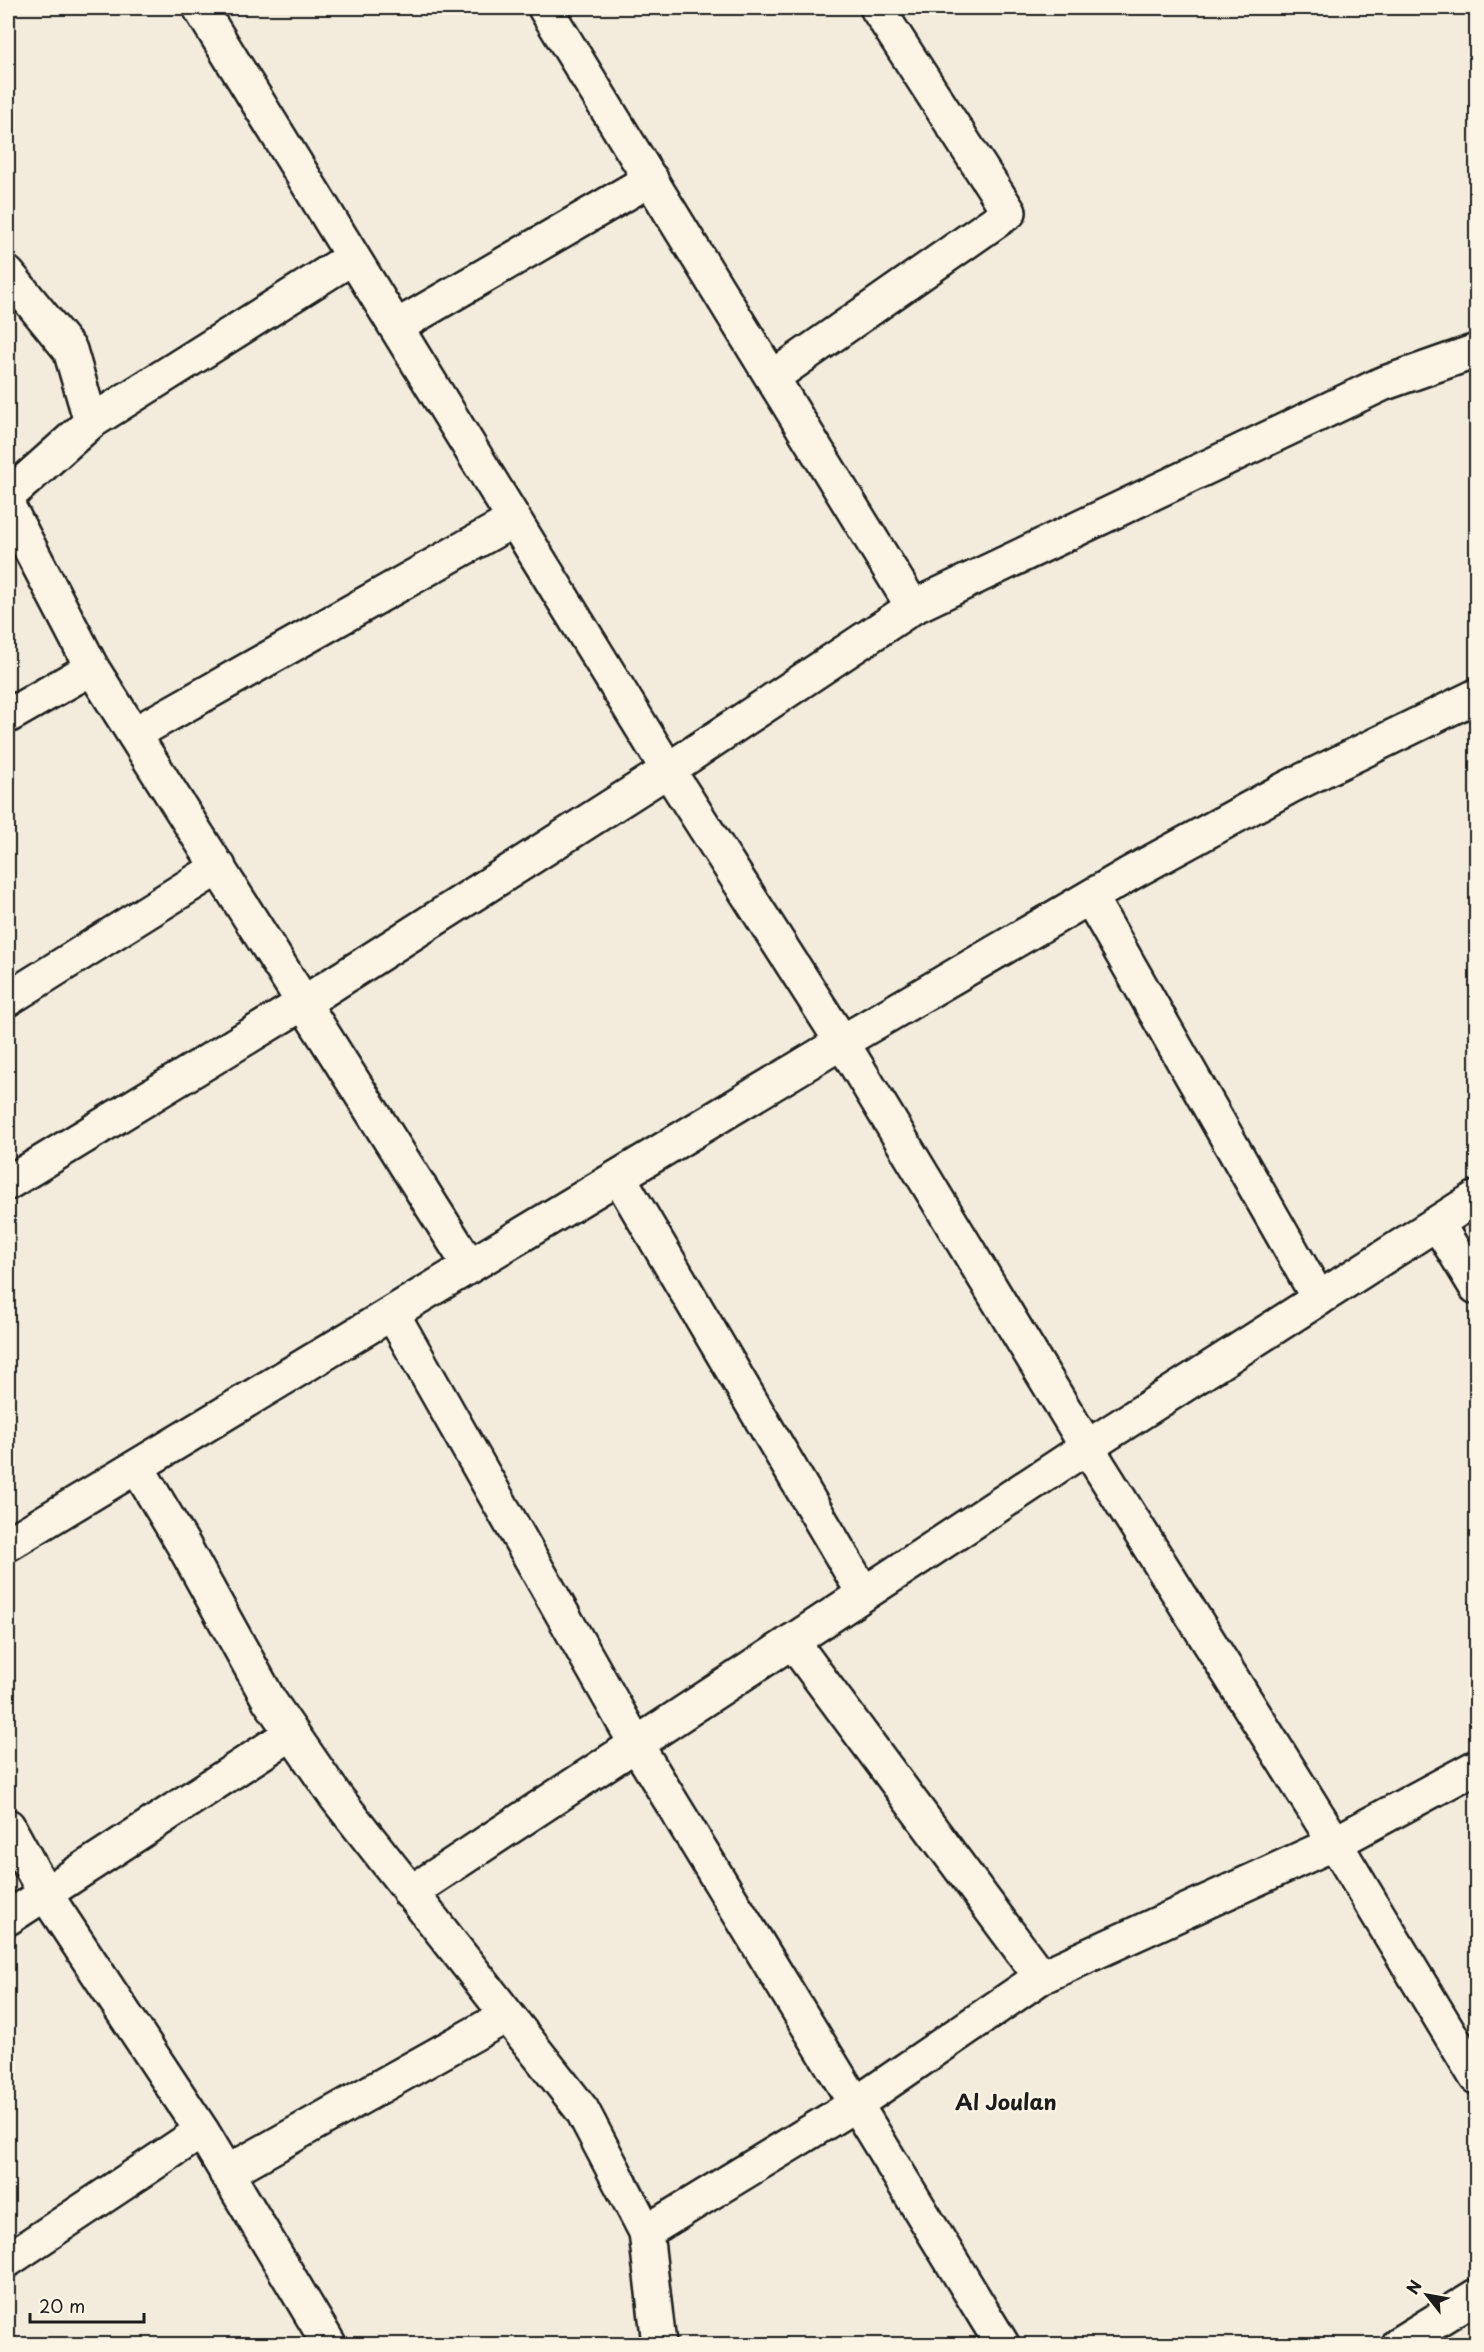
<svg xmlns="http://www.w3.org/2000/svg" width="1484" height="2352" viewBox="0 0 1484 2352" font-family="'Playpen Sans',sans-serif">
  <rect width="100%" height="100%" fill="#f3ecdd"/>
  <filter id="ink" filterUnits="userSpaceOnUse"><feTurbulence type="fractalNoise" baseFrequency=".0167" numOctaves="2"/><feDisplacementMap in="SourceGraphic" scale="12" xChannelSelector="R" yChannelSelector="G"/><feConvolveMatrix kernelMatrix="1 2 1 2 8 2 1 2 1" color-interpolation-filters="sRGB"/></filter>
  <g filter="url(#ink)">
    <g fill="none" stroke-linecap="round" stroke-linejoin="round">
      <defs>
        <path id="minor" d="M200,8L668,770L842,1042L1087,1447L1335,1843L1476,2077
          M545,8L913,607
          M8,274L70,350L91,422
          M396,327L651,179
          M773,377L1009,212L877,8
          M8,496L91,422L353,257
          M8,506L92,668L469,1265
          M8,716L92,668
          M134,734L514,520
          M1090,897L1319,1299
          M8,999L219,867
          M619,1177L864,1594
          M8,1183L305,1002L668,770L913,607L1382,384L1476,351
          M1437,1223L1476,1287
          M392,1313L636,1744L1002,2344
          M137,1467L184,1546L269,1700L336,1797L582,2110L646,2232L659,2344
          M8,1544L842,1042L1131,873L1289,787L1476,696
          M792,1641L1041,1977
          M8,1826L46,1895L202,2131L329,2344
          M410,1893L1087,1447L1476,1198
          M8,1918L292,1733
          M226,2173L506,2016
          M646,2232L856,2104L1041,1977L1335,1843L1476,1767
          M8,2260L202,2131
          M1398,2344L1476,2296"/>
      </defs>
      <use href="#minor" stroke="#1c1c1c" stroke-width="38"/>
      <use href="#minor" stroke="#fcf5e5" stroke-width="33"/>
    </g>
  </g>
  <g text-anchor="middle" stroke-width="4.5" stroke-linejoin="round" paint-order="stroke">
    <g font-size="21" font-weight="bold" fill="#1c1c1c" stroke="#fcf5e5">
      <text x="1006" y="2110">Al Joulan</text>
    </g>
  </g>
  <rect width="1484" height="2352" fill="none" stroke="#fcf5e5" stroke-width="30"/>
  <rect x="15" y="15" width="1454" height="2322" fill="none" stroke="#1c1c1c" stroke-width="2" filter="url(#ink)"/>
  <g transform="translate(1427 2295) rotate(301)" stroke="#fcf5e5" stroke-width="4.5" paint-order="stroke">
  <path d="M0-4.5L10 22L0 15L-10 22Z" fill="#1c1c1c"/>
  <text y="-9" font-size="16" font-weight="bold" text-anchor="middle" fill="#1c1c1c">N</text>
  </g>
  <path d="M30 2313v9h114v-9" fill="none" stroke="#1c1c1c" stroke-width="3"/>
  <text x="39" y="2313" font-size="18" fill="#1c1c1c" stroke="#fcf5e5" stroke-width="4.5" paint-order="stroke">20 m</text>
</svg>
